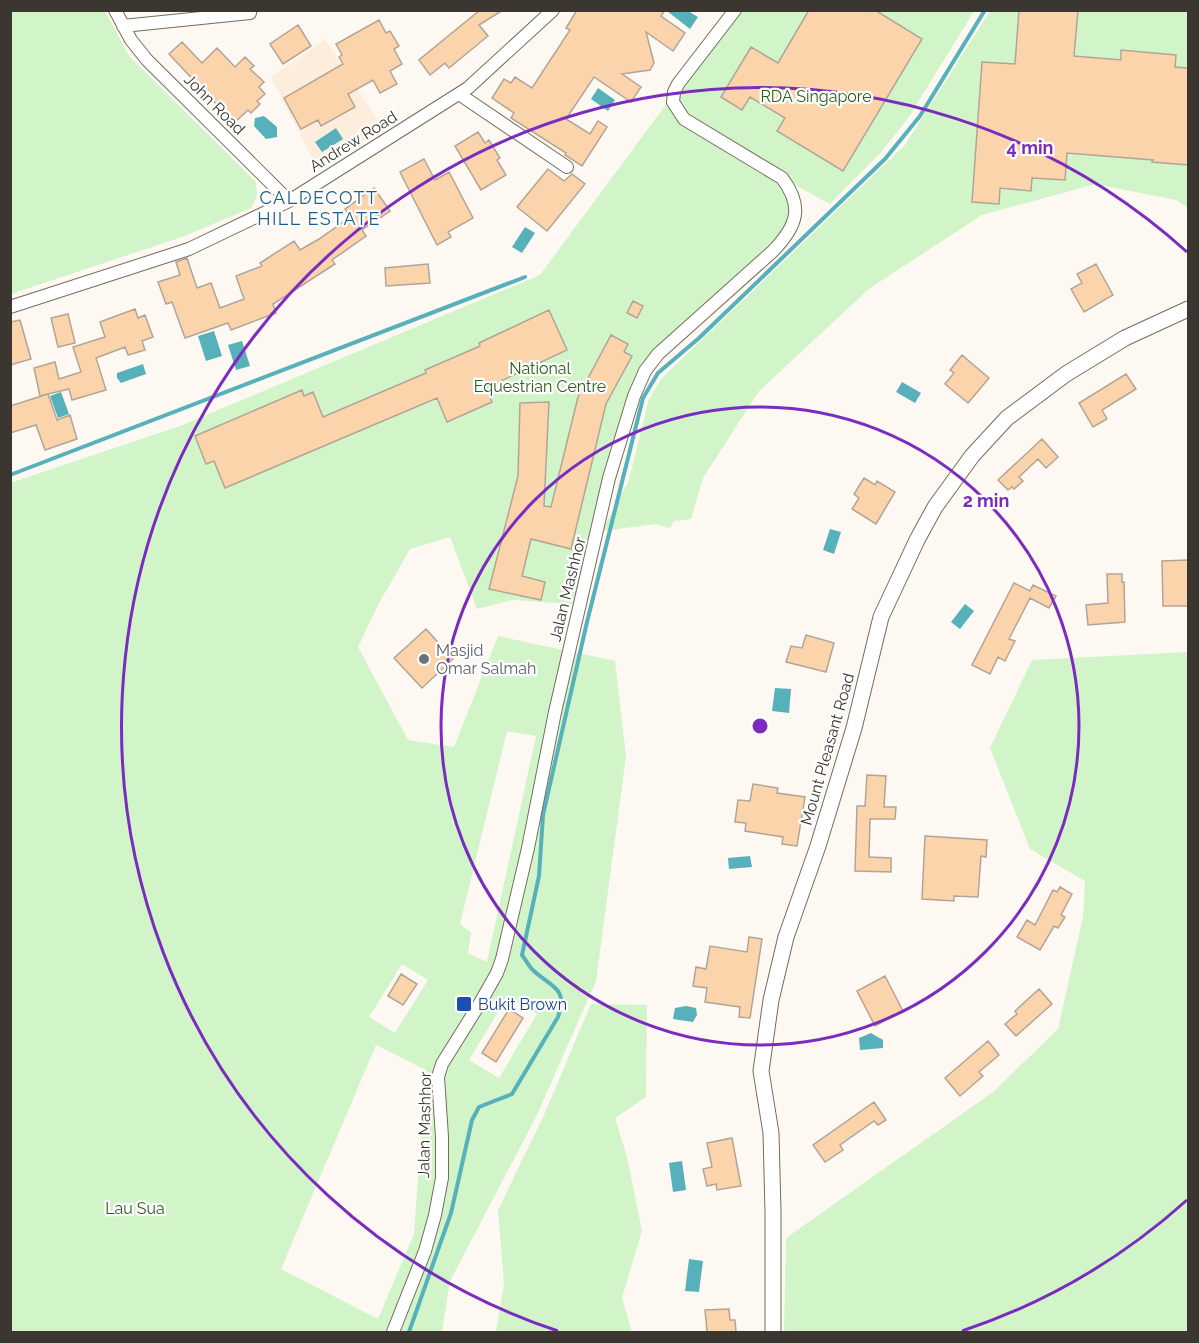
<svg xmlns="http://www.w3.org/2000/svg" width="1199" height="1343" viewBox="0 0 1199 1343" font-family="Raleway,sans-serif">
  <rect width="100%" height="100%" fill="#fdf8f2"/>
  <path fill="#fdeddd" d="M325,39L383,128L317,168L271,77Z"/>
  <path fill="#d2f4c9" fill-rule="evenodd" d="M10,11H105L129,56L256,182L257,196L251,208L182,237L11,294Z
    M735,11H974L909,117L883,150L830,204L784,179L792,193L788,230L645,374L595,541L572,604L513,600L477,609L450,537L410,549L378,605L358,647L408,740L454,747L498,636L615,661L626,756L596,981L536,1117L450,1281L442,1332H11L10,483L180,426L540,275ZM507,731L536,736L487,962L468,953L471,933L460,924ZM402,964L428,980L395,1033L369,1017ZM507,997L537,1014L499,1078L469,1060ZM376,1045L426,1070L414,1234L378,1319L281,1269Z
    M990,11H1188V208L1176,200L1095,184L982,215L870,288L759,391L703,478L691,519L674,521L670,528L656,524L602,531L629,480L649,399L662,378L905,145Z
    M1188,652V1332H784L786,1238L993,1092L1058,1029L1083,917L1085,881L1030,849L990,748L1032,660Z
    M591,1004L647,1005L646,1097L615,1118L627,1157L642,1231L622,1298L632,1332H496L504,1284L498,1210L544,1115Z"/>
  <path fill="#56b1bb" d="M667,11H688L698,17L690,29Z
    M598,88L615,100L608,111L591,99Z
    M264,116L277,127V137L266,139L254,126L255,118Z
    M336,128L343,139L322,152L315,142Z
    M525,227L535,233L522,253L512,247Z
    M214,331L222,356L206,361L198,336Z
    M242,341L250,366L236,370L228,345Z
    M143,364L146,374L121,383L117,378V373Z
    M902,382L921,393L915,403L896,392Z
    M61,392L69,414L58,418L50,396Z
    M830,529L841,532L834,554L823,550Z
    M965,604L974,611L960,629L951,622Z
    M775,688L791,689L789,713L772,711Z
    M750,856L752,867L729,869L728,858Z
    M686,1006L696,1008L697,1015L693,1022L673,1019L675,1008Z
    M871,1033L883,1040V1048L860,1050L859,1038Z
    M682,1161L686,1190L673,1192L669,1163Z
    M689,1259L703,1261L699,1292L685,1291Z"/>
  <g fill="none" stroke-linecap="round" stroke-linejoin="round">
    <path stroke="#56b1bb" stroke-width="4" d="M10,475L525,277
      M409,1332L451,1213L472,1120L479,1107L512,1094L558,1017C568,987 552,988 534,971C529,967 526,960 522,955L539,876L543,815L587,622L643,398L658,373L699,338L885,159L920,116L985,10"/>
  </g>
  <path fill="#fcd4ab" stroke="#b2a597" stroke-width="1.5" d="M480,10H503L479,25L488,36L449,68L445,63L430,75L419,60Z
    M577,10H665L661,16L685,33L673,51L646,32L654,63L650,70L622,74L641,87L631,102L594,77L566,119L590,134L598,121L607,127L582,166L565,155L566,153L511,118L514,113L492,98L504,79L511,83L515,77L532,88L570,30L566,28Z
    M809,10H875L922,39L843,171L777,131L785,118L750,97L742,110L721,97L751,47L778,63Z
    M1019,10H1078L1074,56L1121,60V50L1176,55L1175,67L1188,68V165L1152,162L1153,160L1067,153L1065,180L1032,178L1031,191L1000,188L999,204L972,202L982,62L1015,64Z
    M379,20L386,33L390,31L399,46L394,49L402,64L390,71L397,84L380,93L373,80L348,94L355,107L321,126L318,120L301,129L284,98L343,64L339,57L342,55L336,44Z
    M298,25L311,46L283,64L270,44Z
    M182,42L202,63L217,48L235,67L245,57L254,66L250,69L264,82L259,87L265,94L257,101L260,104L251,113L248,110L234,123L169,54Z
    M478,132L485,143L489,140L500,158L497,160L506,175L481,190L455,146Z
    M424,159L435,180L449,172L473,218L448,232L451,237L437,245L400,172Z
    M548,169L564,181L572,174L585,184L547,231L517,207Z
    M374,188L390,211L362,230L366,236L332,260L335,264L273,304L276,313L231,330L228,323L185,338L172,302L166,304L158,282L180,275L176,262L187,258L197,288L211,283L220,308L244,299L236,276L262,266L260,263L294,241L300,250L319,239L350,217L345,209Z
    M428,264L430,283L386,286L385,268Z
    M1096,264L1113,295L1084,312L1071,289L1082,283L1077,274Z
    M633,301L643,306L637,318L627,313Z
    M135,309L138,318L145,315L153,337L142,341L145,350L128,355L125,347L96,358L106,390L72,400L69,389L48,394L57,420L70,415L77,439L45,450L36,425L10,433V406L48,394L40,396L34,368L55,362L59,379L81,372L73,347L105,337L100,322Z
    M549,310L567,350L486,388L492,402L447,422L437,398L225,488L214,461L206,464L195,436L302,390L304,396L313,392L323,417L426,373L425,370L480,346L479,343Z
    M68,314L75,343L58,347L51,318Z
    M20,320L31,359L10,365V322Z
    M611,335L628,344L624,352L632,356L606,404L571,549L531,539L522,576L545,582L541,600L489,589L518,476L520,403L549,402L544,506L551,507L578,397Z
    M962,355L989,378L968,403L945,384L954,373L950,370Z
    M1126,374L1136,389L1102,410L1107,419L1093,427L1079,403Z
    M1042,439L1058,457L1046,468L1038,459L1019,477L1023,481L1014,489L1012,487L1008,490L998,480Z
    M864,478L875,485L877,481L895,492L876,524L852,509L859,498L854,494Z
    M1188,560V606H1163L1162,561Z
    M1107,574H1122V582H1124L1125,622L1088,625L1086,605L1108,603Z
    M1014,583L1030,591L1033,585L1056,596L1049,608L1030,598L1009,639L1015,641L1005,661L998,657L990,674L972,665Z
    M426,629L453,659L422,688L394,658Z
    M806,635L834,643L826,672L786,662L791,646L802,648Z
    M867,775L886,776L884,807H896L895,819H870L869,857L891,858V872L855,871L857,806H865Z
    M753,784L778,788L777,793L805,797L797,846L782,844L783,837L745,831L746,823L735,822L738,800L750,801Z
    M925,836L987,840L986,857L981,856L978,897L954,896V901L922,899Z
    M1060,887L1072,894L1061,915L1065,917L1058,928L1054,926L1040,950L1017,937L1027,920L1035,925L1053,890L1057,892Z
    M749,937L762,939L750,1018L739,1017L740,1007L705,1002L707,988L693,986L696,967L706,969L710,946L747,952Z
    M401,974L417,984L403,1005L388,996Z
    M885,976L903,1011L875,1026L857,991Z
    M1039,989L1052,1004L1016,1036L1005,1024L1017,1014L1015,1011Z
    M509,1009L523,1018L496,1062L482,1053Z
    M988,1041L999,1055L979,1072L983,1076L960,1096L945,1078Z
    M874,1102L886,1120L878,1125L874,1121L840,1145L843,1150L825,1162L813,1145Z
    M732,1138L741,1186L717,1190L716,1184L707,1186L703,1169L712,1167L707,1143Z
    M729,1309L730,1320H735L736,1332H707L705,1310Z"/>
  <g fill="none" stroke-linecap="round" stroke-linejoin="round">
    <defs>
      <path id="minor" d="M115,10L131,40L147,60L289,201
        M123,26L250,13
        M459,94L567,167
        M10,307L189,249L289,201L468,88L553,10
        M393,1332L425,1251L435,1215L442,1178V1137L438,1077L442,1064L480,1003L497,973L502,959L528,848L555,712L609,478L634,396L645,371L658,354L773,251C797,226 804,207 782,178L684,119L673,102L674,92L678,84L735,10"/>
      <path id="tertiary" d="M773,1332V1212L771,1133L761,1071L771,1000L786,937L818,846L854,728L881,617L917,540L935,507L972,456L1007,418L1066,374L1125,338L1188,309"/>
    </defs>
    <use href="#minor" stroke="#776b5e" stroke-width="14"/>
    <use href="#tertiary" stroke="#776b5e" stroke-width="17"/>
    <use href="#minor" stroke="#fff" stroke-width="12"/>
    <use href="#tertiary" stroke="#fff" stroke-width="15"/>
  </g>
  <g fill="none" stroke="#7b2cbf" stroke-width="3">
    <circle cx="760" cy="726" r="319"/>
    <path d="M1187 1200A638 638 0 0 1 962 1331M558 1331A638 638 0 1 1 1187 252"/>
  </g>
  <circle fill="#6b7280" stroke="#fff" stroke-width="2" cx="424" cy="659" r="6"/>
  <rect fill="#1a4fb4" stroke="#fff" stroke-width="2" x="456" y="996" width="16" height="16" rx="3"/>
  <g text-anchor="middle" stroke-width="4.5" stroke-linejoin="round" paint-order="stroke">
    <g font-size="16" fill="#295f17" stroke="#fff">
      <text x="816" y="102">RDA Singapore</text>
      <text x="540" y="374">National<tspan x="540" dy="18">Equestrian Centre</tspan></text>
      <text x="135" y="1214">Lau Sua</text>
    </g>
    <g font-size="16" fill="#3b3630" stroke="#fff">
      <text transform="translate(215 104) rotate(45)" y="6">John Road</text>
      <text transform="translate(353 141) rotate(-32)" y="6">Andrew Road</text>
      <text transform="translate(567 589) rotate(-76)" y="6">Jalan Mashhor</text>
      <text transform="translate(827 749) rotate(-74)" y="6">Mount Pleasant Road</text>
      <text transform="translate(424 1125) rotate(-89)" y="6">Jalan Mashhor</text>
    </g>
    <g font-size="16" fill="#5b616d" stroke="#fff" text-anchor="start">
      <text x="436" y="656">Masjid<tspan x="436" dy="18">Omar Salmah</tspan></text>
    </g>
    <g font-size="16" fill="#164399" stroke="#fff" text-anchor="start">
      <text x="478" y="1010">Bukit Brown</text>
    </g>
    <g font-size="18" letter-spacing="1.5" fill="#1d5c8c" stroke="#fff">
      <text x="319" y="204">CALDECOTT<tspan x="319" dy="21">HILL ESTATE</tspan></text>
    </g>
  </g>
  <circle cx="760" cy="726" r="9" fill="#7b2cbf" stroke="#fff" stroke-width="3"/>
  <g font-size="18" text-anchor="middle" font-weight="bold" fill="#7b2cbf" stroke="#fff" stroke-width="4.5" stroke-linejoin="round" paint-order="stroke">
    <text x="1030" y="154">4 min</text>
    <text x="986" y="507">2 min</text>
  </g>
  <rect width="1199" height="1343" fill="none" stroke="#3b3630" stroke-width="24"/>
</svg>
